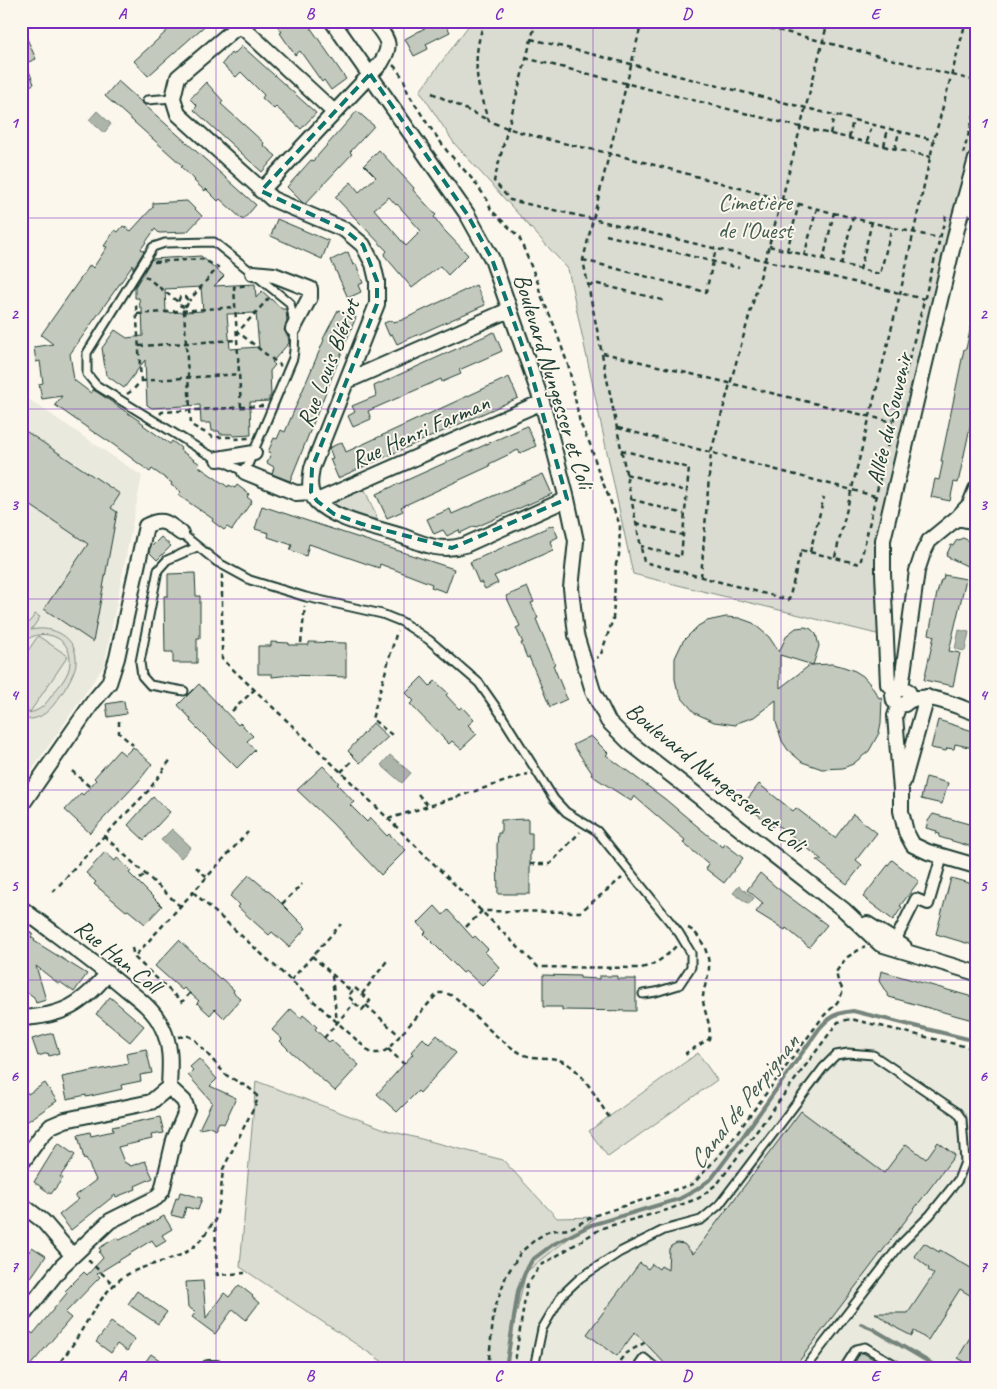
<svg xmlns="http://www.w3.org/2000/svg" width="997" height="1389" viewBox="0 0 997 1389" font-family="Caveat,sans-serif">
  <rect width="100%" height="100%" fill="#fbf7ec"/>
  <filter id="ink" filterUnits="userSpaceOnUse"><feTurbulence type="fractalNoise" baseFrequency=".02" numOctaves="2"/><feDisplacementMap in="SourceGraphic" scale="10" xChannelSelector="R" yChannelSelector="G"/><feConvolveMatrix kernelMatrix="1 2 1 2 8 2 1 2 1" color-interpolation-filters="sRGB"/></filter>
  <g filter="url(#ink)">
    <path fill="#eae9de" d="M21,394L142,476L104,666L21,786Z
      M846,1016L976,1049V1368H504L526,1272L596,1217L677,1192L685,1188Z"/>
    <path fill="#dbdcd1" stroke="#7d8c82" d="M472,21H976V137L910,388L879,540L881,635L633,574L568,269L454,143L420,91Z
      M365,490L379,523L337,511L334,499Z
      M35,614L40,617L31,630C53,625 78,637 76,663C75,676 55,707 44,714C37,719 29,720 21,719V713C37,714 44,707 52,695C59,686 70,675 70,662C72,635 37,625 21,645V634Z
      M38,636L68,656L30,712L21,706V661Z
      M698,1053L717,1080L608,1157L589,1131Z
      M256,1081L390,1131L503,1160L557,1218L596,1217L526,1272L504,1368H392L240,1267Z"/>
    <path fill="#adb4aa" stroke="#74847b" d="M97,111L111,124L104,133L89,120Z
      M959,630L969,632L965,651L955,649Z
      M390,755L411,773L402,783L381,765Z
      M172,829L191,847L181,858L161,840Z
      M739,886L754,898L749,904L733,893Z"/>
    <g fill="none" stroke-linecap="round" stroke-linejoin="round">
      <path stroke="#74847b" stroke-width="4" d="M861,1324L873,1329L939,1368
        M506,1368L518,1291L525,1273L532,1260L552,1245L591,1225L679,1199L696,1190L712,1178L744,1135L819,1029C830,1016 835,1013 853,1011L976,1041"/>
    </g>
    <path fill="#c4c9be" stroke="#1f3d34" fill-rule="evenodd" d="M178,21H210L148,76L134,61Z
      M274,21H306L346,79L331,90L324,80L322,82L300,51L295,55L280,33L282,32Z
      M442,21H444L450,32L426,44L428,49L414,56L405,39L430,25L431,27Z
      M21,25L36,59L26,63L34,84L21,90Z
      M242,46L316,113L301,129L276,107L274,109L262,98L264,95L241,72L236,77L222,64L231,53L233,55Z
      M118,81L256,205L243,220L220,199L218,201L206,189L205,191L194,181L195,180L181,167L183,166L105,96Z
      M206,82L223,101L221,104L252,132L264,143L263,145L276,156L262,172L194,110L197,106L190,99Z
      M357,111L374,126L350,152L352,154L305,204L303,203L287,187L311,160L313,161Z
      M379,150L414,188L413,190L436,215L434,217L444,230L468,255L448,275L440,266L412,288L384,255L387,251L335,197L351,182L359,192L376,177L364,165ZM389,197L396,205L397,204L421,231L406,246L374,209Z
      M187,201L202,216L187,232L159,233L155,229L141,249L144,251L133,269V265L70,354L74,380L91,393L93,390L97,392L144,424L143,425L170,444L172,441L181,448L180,450L200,464L198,466L228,487L229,485L235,488L237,485L249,494L247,497L252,501L232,530L227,527L224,530L212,521L213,519L178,495L181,492L171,485L172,483L152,469L150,472L114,445L96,433V434L55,405L62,396L42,399L39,384L43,383L40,361L36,362L34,347L53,344L41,335L90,265L93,268L107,247L104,246L115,230L118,232L123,226L131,231L153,207V203Z
      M277,219L329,241L322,259L271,236Z
      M348,252L353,265L356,264L363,283L358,285L361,292L348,298L331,260Z
      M201,256L224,276L214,286L255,284L256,298L262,291L282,309H286L287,322L284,330L288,336L289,343L272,362L275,365L270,371L271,396L269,397V401L250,402L251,435L233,436V434H220L219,431H212L211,423H201L200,405L152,408L147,405L145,360L124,388L106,375L102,348L115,330L127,338L143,336L142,308H140L139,298H135V287L152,259ZM201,287L203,311L166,313L165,289ZM256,313L259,347L230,349L227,314Z
      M476,285L485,305L397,344L392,334L389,335L384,323L392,320L393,322L402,320Z
      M338,310L356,317L290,481L272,474L274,467L267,463L271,453L268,452L274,438L277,439L281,430L285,432L324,340L323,339Z
      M971,326L976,327V388L973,403L975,404L958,483L954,482L950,501L931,497L935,479L939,480L943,461H941L945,442L964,349H966Z
      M494,332L502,351L459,370L461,374L442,382L441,379L368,411L371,419L353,427L348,416L355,412L352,406L376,396L374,386Z
      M509,377L518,398L338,478L330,459L333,458L329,448L342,442L346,452Z
      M527,426L536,446L520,453L518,450L489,464L490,466L401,507L403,511L387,518L376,494Z
      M21,428L120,494L111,508L117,512L93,642L44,609L88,544L21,499Z
      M543,474L552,494L476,527L475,526L460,533L459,530L447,536L443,530L434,534L427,519L450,509L452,514Z
      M262,506L454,569L446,592L431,587L432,584L380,564L379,568L309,544L306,556L290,550L292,545L268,537L269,533L255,529Z
      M553,525L558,537L550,541L553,550L494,576L498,583L485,589L481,582L479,583L470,562Z
      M161,537L171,546L157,560L149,552L150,548Z
      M963,538L976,544V563L970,561L969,567L946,556L951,545L953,546L956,541Z
      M195,573L196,596H200V638H197V663H173V652H165L164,596H168V574Z
      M944,575L966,579L949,651L960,653L953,686L924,680L934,636L929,634L937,593L941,580H943Z
      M527,587L534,602L531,603L538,618L536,619L555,664L553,665L567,699L550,707L529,657L527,658L521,643H523L516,628L520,626L506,596Z
      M726,617L739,618L753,623L769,637L779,652L787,635L796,628L805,627L811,629L816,634L819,646L813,665L780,655V688L810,665L832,664L841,666L855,671L863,676L870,684L879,698L882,697L881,723L879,733L869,751L853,764L843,768L822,769L802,762L788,750L782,741L776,722V700L754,717L737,723L736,725L714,722L695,713L682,698L677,688L675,679V658L683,641L698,626L707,621Z
      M271,642L289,643V645H309V642L346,643V677L290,675L272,677V674H258V646H271Z
      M422,677L430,686L435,681L448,693L446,695L459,709L462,707L474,720L468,725L477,734L461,749L452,741L449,744L410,704L414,701L406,693Z
      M199,684L238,725L240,723L253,736L247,741L255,750L237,768L190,721L191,719L178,705Z
      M124,701L126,714L108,717L106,704Z
      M938,720L976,732V740L973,748L955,744L954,749L947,748L946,751L931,748Z
      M373,723L388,737L360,763L348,751Z
      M591,736L608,753L606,755L665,799L709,836L723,847L725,844L743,858L724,883L706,869L709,864L683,843L685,840L634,796L631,801L591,775L592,773L573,745Z
      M133,747L152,764L138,782L90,833L65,810L81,793L83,795L96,780L94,778L119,750L125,755Z
      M323,766L339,783L337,784L354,802L350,805L367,822L370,818L387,836L389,834L406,850L381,875L332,823L297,790Z
      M926,777L948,783L942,804L921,799Z
      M759,784L793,811L796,808L835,838L853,814L877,833L856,860L862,865L847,884L816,860H822L795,838L773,822V827L746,805V801Z
      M153,797L170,812L144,840L128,825Z
      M933,814L976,826V848L939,837L940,834L936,833L937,831L926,828L928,821Z
      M528,819V833H532V851H530V894H498L497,846L498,833H501V820Z
      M105,852L115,861L117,858L125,865L131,871L129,873L162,906L145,924L128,910L126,911L94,884L96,882L86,873Z
      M892,860L919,881L900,906L902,907L893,920L863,897Z
      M760,873L776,887L827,925L809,947L786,928L785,930L756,912L763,903L747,890Z
      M249,875L273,895L306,928L289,947L272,932L269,935L252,920L238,907L240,905L230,896Z
      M951,878L976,885V946L936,934Z
      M435,906L443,915L448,910L473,938L475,936L488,949L485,952L500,968L482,986L466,971L463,973L424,934L426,932L418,923Z
      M21,926L33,934L31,937L35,940L34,941L87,974L74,992L60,982L59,984L36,966L46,1000L36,1003L34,997L21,988Z
      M179,940L220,979L221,978L234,990L233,992L241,999L224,1018L215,1009L210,1015L197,1003L199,1001L184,988L182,990L155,966Z
      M881,971L976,998V1021L889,997L879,981Z
      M543,975L580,976V978L599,979V976H617V979H636V1011L562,1010V1007H543Z
      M110,997L144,1026L130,1042L96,1014Z
      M291,1009L301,1018L303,1015L317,1027L315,1029L329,1042L331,1040L359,1065L335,1091L290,1051L280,1041L282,1039L272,1030Z
      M53,1033L59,1053L49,1056L48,1053L38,1056L32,1039Z
      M437,1035L456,1053L420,1093L418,1091L397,1112L377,1094L413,1054L411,1052L423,1038L429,1044Z
      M146,1049L152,1073L140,1075L141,1081L121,1085L122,1089L109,1092L86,1097V1095L67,1099L62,1077L128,1064L126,1053Z
      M199,1059L217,1079L210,1086L236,1098L224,1124L219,1122L215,1130L210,1127L199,1129L212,1102L188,1075L193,1070L190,1067Z
      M45,1083L57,1101L25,1123L21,1117V1084L28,1094Z
      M801,1111L884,1173L906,1144L926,1159L938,1142L955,1155L794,1368H669L635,1332L617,1356L587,1334L640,1263L648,1269L652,1264L659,1269L661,1266L668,1270L669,1249L671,1246L677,1243L684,1244L693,1254Z
      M160,1117L164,1133L151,1135L152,1139L118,1147L124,1162L131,1166L145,1161L153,1178L135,1186L136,1189L116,1197L115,1195L71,1230L59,1215L79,1199L75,1196L96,1180L86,1158L84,1159L78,1135L90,1132L91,1136L113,1131L112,1127Z
      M58,1143L75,1155L60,1177L63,1178L51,1194L34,1182Z
      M180,1192L202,1198L198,1210L186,1207L183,1218L171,1215L176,1198L178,1199Z
      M164,1216L172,1229L162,1235L166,1241L156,1247L152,1240L97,1274L100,1277L65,1313L71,1318L28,1368H21V1344L31,1332L33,1334L67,1293L65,1291L84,1272L87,1275L103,1258L99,1252L101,1251L99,1248L116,1238L120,1240Z
      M924,1243L939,1252L940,1250L976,1271V1299L960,1289L928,1340L914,1331L912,1336L898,1329L875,1313H908L934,1274L928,1270L929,1268L914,1256Z
      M32,1247L46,1256L32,1276L21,1287V1263Z
      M203,1281L206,1318L224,1293L229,1297L239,1285L253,1296L252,1297L259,1303L246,1320L233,1309L215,1334L192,1317L196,1312L188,1307L186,1282Z
      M137,1291L167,1312L158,1324L128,1304Z
      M111,1322L135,1339L127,1351L117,1344L111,1353L96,1342Z
      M976,1327V1368L958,1358Z
      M860,1353H863L889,1368H852Z
      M151,1354L171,1368H141Z"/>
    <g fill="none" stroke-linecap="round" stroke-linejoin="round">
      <defs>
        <path id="service" d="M147,100L173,98
          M214,242L290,303C294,320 296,341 293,358L245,472L206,453L96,385L87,374V353L153,247L165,243Z
          M181,533L217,562L250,580L306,597L382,614L402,622L429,640L479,683L500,713L554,799L566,812L597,831L679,933L691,953V967L679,985L656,992L643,994
          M184,691L150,685L142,676L140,662L158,570L167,560L197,547
          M534,1368L542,1329L562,1295L580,1278L620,1252L664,1230L701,1220L719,1205L823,1068L836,1055L848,1053L873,1055L957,1112L962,1119L965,1162L958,1180L930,1215L901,1244L805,1368
          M637,1368L644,1358L656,1368
          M844,1368L856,1349L865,1347L901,1368"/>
        <path id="pedestrian" d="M895,941L916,899L928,904L942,856"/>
        <path id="minor" d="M244,21L178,77L173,98L178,114L272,199L345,230L363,245L373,264L377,281V304L312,468C310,479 308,491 316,501C334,520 377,528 402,536C412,540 424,545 435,547C446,549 455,548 465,545L567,499
          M332,21L467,214L492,259L542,402L567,499L576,541L571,588L576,635L593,691L608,721L629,742L844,910L880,944L976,973
          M240,25L334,112
          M261,191L381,63C394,42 386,39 374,21
          M963,206L976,209
          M253,273L274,275L310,289V297L293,329
          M347,381L509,310
          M218,459L254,453
          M245,472L296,493L311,492
          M317,501L542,402
          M957,518L976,522
          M901,688L917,571L923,553L929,541L957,518L970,504L976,489
          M896,689L888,684L883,573V540L960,216L976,159
          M910,700C911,687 899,685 893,695L894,701L899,705L905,704C921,688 958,707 976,713
          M899,705L895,716L901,790V811L906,832L913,845L928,852L976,866
          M903,782L927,697
          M21,806L93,702L109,683L117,658L146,526C163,517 167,523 181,533
          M21,908C56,935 92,960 125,988C139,999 154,1010 162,1027C172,1047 170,1065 169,1087L151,1102L65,1120L51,1126L41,1136L21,1164
          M867,924L904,947
          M21,1018C63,1016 82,1005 108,973
          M21,1204L43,1221L72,1255
          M21,1318L62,1266L110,1221L156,1198L162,1191L174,1140L187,1109L184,1101L169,1087
          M208,1368H217"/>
      </defs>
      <use href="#service" stroke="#1f3d34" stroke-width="11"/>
      <use href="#pedestrian" stroke="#1f3d34" stroke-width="14"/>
      <use href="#minor" stroke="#1f3d34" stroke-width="18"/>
      <path stroke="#1f3d34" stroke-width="2.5" stroke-dasharray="5 4" stroke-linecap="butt" d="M485,21C471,55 476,88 489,121C534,140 589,147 636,160C737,187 837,216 939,238
        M536,21L494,181L510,200L593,219L924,299
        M642,21L583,260L644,562L789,600L801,550L860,564L893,422L946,215
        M743,21L976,81
        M531,39L934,140
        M525,58L800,127L931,157
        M393,65L397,69L404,80L408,93L427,123L447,151L474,181L488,201L491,210L519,237L538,283L540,293L554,325L569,368L580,423L590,444L599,473L620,525L619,555L616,564L613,619L601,654L597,658
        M432,93L488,120
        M830,134L834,116
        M849,138L853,120
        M867,142L872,125
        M884,146L888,129
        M895,149L899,132
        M963,154L976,108
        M606,235L739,268
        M769,246L880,274L892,227
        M787,251L799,203
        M804,256L817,208
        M583,260L706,292L716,249
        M823,261L834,212
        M154,262L202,259L218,267L189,301
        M841,265L853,217
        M860,270L872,222
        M145,276L178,302
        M588,285L598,284L666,301
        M269,298L237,333L243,336L281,366
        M184,307L179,305L178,302L180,297H185L189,301L187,305L184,307V310L191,425L213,437H230L234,439L249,438
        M137,314L235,307
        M139,346L237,340
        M603,353L893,422
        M141,381L240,374
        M127,394L133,390L141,381L136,305
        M241,407L234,287L249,285
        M160,414L162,412L263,406
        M618,428L875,496
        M621,450L689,468L681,557L641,546
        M626,474L686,491
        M631,499L684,514
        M636,523L682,535
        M810,552L824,497
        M835,557L900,294L934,140L966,21
        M222,574V659L341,772L538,967L641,968C655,965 666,957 676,946
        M701,577L711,452L782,199L828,21
        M301,643L305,606
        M232,711L254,690
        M119,721V733L133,745
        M392,735L372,719L397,631
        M72,771L90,787
        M341,772L353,760
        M418,794L428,806
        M388,819L528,774
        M104,836L180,906
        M530,864H550L580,832
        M196,867L207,877
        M140,879L145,874
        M53,892L104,836L149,790L171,759
        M193,892L370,1052C377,1054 382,1053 388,1049L438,993H446L455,997C476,1016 497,1040 522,1054C532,1059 545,1057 556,1059C581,1065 595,1097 609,1117
        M282,904L302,884
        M466,927L482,911L580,912L622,878
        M688,928C700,933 709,953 709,967C709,978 702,990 703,1001C705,1015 712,1026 709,1039L686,1053L689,1059
        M132,948L134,957
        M312,956L352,992
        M332,976L337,1023
        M291,980L341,924
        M355,988L370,1001L362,1010L348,996Z
        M190,993L182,1002L134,957L248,832
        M362,994L389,958
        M366,1005L400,1036
        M178,1037L188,1036L195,1040L226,1075L249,1088L256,1094L258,1099L223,1169L220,1200L215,1220L217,1275L245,1273
        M324,1038L354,1003
        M388,1049L404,1064
        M88,1260L114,1285
        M55,1368C60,1362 65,1356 69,1350C86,1326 100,1292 125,1276C145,1263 175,1262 192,1248C202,1240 208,1230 214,1221
        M488,1368L494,1311L506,1276L521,1252L536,1239L549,1231L569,1229L596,1215L693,1184L725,1149L822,1018C832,1006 838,1006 843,990L838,981L836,972L846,958L865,946
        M514,1368L527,1285L540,1266L602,1228L667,1210L699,1198L718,1183L838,1022L851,1019L976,1049
        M614,1368L626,1353L646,1342"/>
      <use href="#service" stroke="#fbf7ec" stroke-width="7"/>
      <use href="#pedestrian" stroke="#fbf7ec" stroke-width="10"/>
      <use href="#minor" stroke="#fbf7ec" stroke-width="14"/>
    </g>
  </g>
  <path fill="none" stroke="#0f766e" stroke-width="4" stroke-dasharray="10 6" stroke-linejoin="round" d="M370,74L467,214L492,259L528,362L567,499L452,548L362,524L334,514L317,501L311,492L312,468L377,304V281L363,245L345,230L261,191Z"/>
  <path fill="none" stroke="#7b2cbf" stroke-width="1" stroke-opacity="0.55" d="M216,21V1368M404,21V1368M593,21V1368M781,21V1368M21,218H976M21,409H976M21,599H976M21,790H976M21,980H976M21,1171H976"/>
  <g text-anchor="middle" stroke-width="4" stroke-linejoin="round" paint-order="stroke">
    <g font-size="24" fill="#455d53" stroke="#fbf7ec">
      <text x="755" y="210">Cimetière<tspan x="755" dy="28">de l'Ouest</tspan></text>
    </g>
    <g font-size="24" fill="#1f3d34" stroke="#fbf7ec">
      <text transform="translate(328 363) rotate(-69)" y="8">Rue Louis Blériot</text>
      <text transform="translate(554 381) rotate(73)" y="8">Boulevard Nungesser et Coli</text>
      <text transform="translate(889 419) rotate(-77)" y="8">Allée du Souvenir</text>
      <text transform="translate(420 431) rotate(-24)" y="8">Rue Henri Farman</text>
      <text transform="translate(716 777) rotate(39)" y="8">Boulevard Nungesser et Coli</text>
      <text transform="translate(118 956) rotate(39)" y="8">Rue Han Coll</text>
    </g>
    <g font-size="25" font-style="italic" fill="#425b52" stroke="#fbf7ec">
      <text transform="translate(743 1101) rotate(-52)" y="9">Canal de Perpignan</text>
    </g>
  </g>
  <rect width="997" height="1389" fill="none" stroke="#fbf7ec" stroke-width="55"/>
  <rect x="28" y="28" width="942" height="1334" fill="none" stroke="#7b2cbf" stroke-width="2"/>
  <g font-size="16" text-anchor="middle" font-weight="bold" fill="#7b2cbf">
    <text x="122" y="19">A</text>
    <text x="310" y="19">B</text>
    <text x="498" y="19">C</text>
    <text x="687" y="19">D</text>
    <text x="875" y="19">E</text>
    <text x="14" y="128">1</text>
    <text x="983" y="128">1</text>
    <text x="14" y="319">2</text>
    <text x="983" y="319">2</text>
    <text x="14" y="510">3</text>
    <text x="983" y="510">3</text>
    <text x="14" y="700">4</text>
    <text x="983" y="700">4</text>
    <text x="14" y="891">5</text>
    <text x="983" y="891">5</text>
    <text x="14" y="1081">6</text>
    <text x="983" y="1081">6</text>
    <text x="14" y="1272">7</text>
    <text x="983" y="1272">7</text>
    <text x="122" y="1381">A</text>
    <text x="310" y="1381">B</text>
    <text x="498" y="1381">C</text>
    <text x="687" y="1381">D</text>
    <text x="875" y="1381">E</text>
  </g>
</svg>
